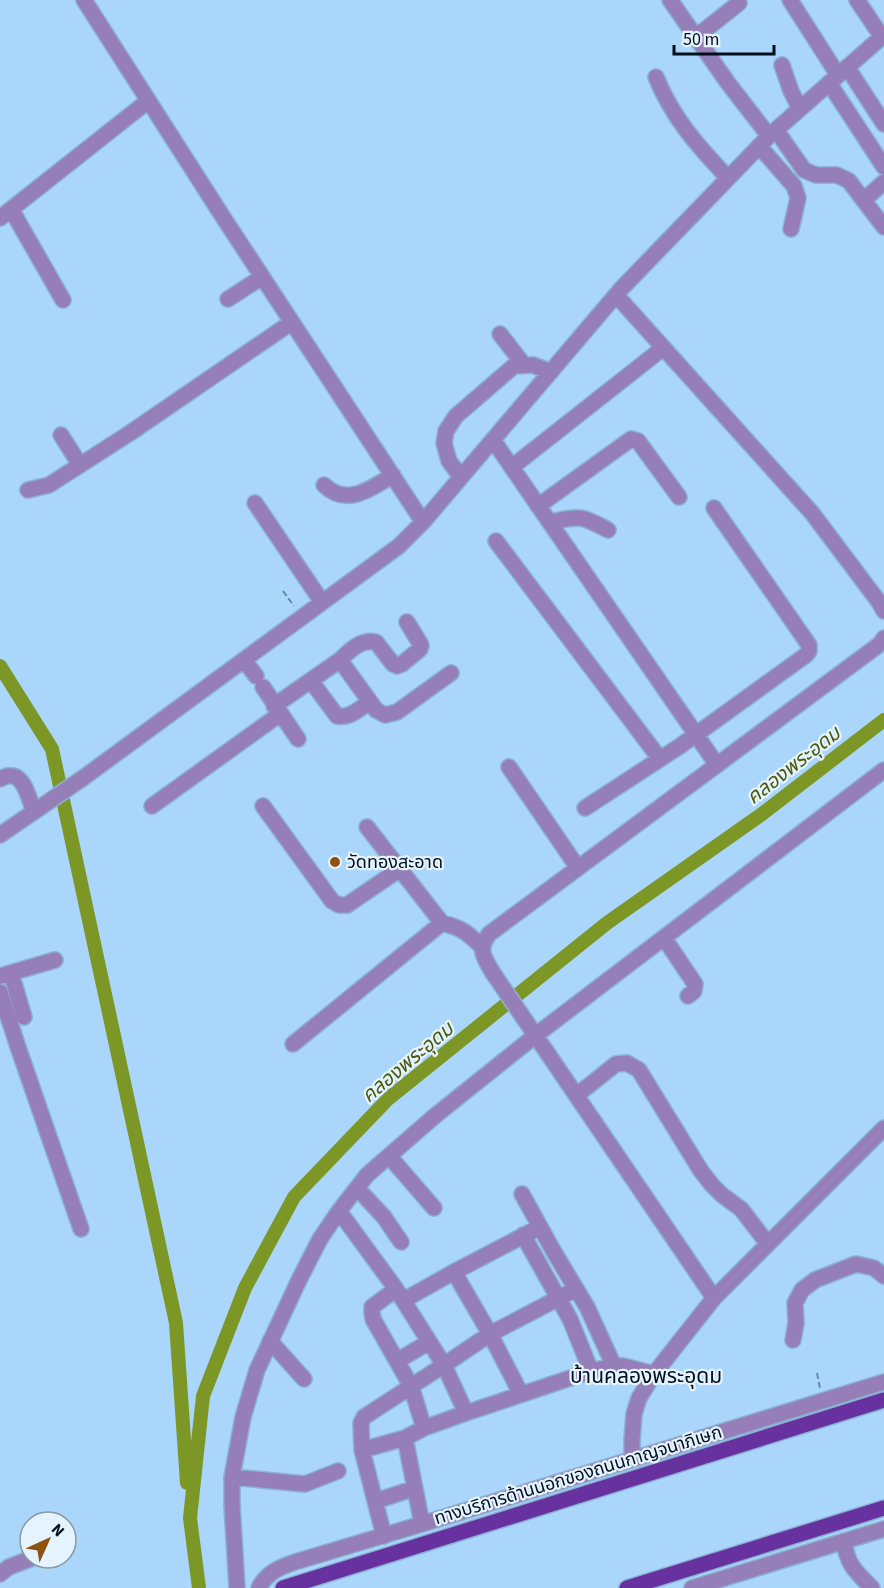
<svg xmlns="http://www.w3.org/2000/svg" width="884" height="1588" viewBox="0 0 884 1588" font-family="'Source Sans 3','Noto Sans Thai',sans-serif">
  <rect width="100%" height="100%" fill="#a9d6fa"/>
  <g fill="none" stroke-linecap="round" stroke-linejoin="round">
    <path stroke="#7c9725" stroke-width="14" d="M0,666L52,749L176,1323L187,1483
      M199,1588L190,1518L203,1396L245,1288L294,1197L388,1099L607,923L762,814L884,720"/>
    <defs>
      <path id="minor" d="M84,0L223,217L423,522
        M670,0L728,83L769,136
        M790,0L838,75
        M857,0L882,37
        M696,37L739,3
        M782,65L791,91L800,109
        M847,67L884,124
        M656,77C673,119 698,146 728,178
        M829,83L884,167
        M776,130L804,170L816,175H837L849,181L884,227
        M759,146L794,186L798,198L791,229
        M864,200L884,182
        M11,209L63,300
        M0,218L148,101
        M616,295L812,513L879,602L884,611
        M228,299L262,277
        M500,334L524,365
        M61,435L80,465
        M493,440L717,765
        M512,467L663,348
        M461,477L449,461L444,443L446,431L456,416L514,366L533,365L551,372
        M324,485C346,507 371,489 393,475
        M28,490L49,485L130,433L292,322
        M255,503L322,602
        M538,506L631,439L638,441L679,497
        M550,522C580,516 581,515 608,530
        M496,541L660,759
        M244,660L256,676
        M340,660C350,650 361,639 376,642L393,664L397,666L402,664L420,649L421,645L407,622
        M311,681L337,716C349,719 360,708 370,702
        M263,687L298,739
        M274,706L340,660L376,710L385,715L397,712L451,673
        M509,767L578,868
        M0,779C23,766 28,796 34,812
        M152,806L280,714
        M263,806L332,901L339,905H347L400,869
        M585,808L680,746L806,655L809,651V645L714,508
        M367,827L442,923
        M0,835L83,778L399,546L423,522L621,289L769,136L884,35
        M664,938L695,984L694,991L688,996
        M11,973L24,1017
        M0,976L55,960
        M0,992L18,1047L81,1229
        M293,1044L442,923C462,928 468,933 482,947
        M577,1095L616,1064L627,1063L639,1070L701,1171L712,1185L722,1195L741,1209L768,1244
        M389,1156L434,1208
        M357,1188L384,1217L401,1242
        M522,1194L554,1252L587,1307L614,1366
        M339,1211L396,1289L444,1365L490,1334L576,1289
        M523,1235L570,1319L591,1371
        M396,1289L372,1307V1312L373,1319L411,1386L424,1428
        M714,1298L493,973C484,957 477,951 489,934L880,644L884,638
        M404,1300L454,1272
        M793,1340L796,1323L795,1303L802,1290L815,1280L856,1264L874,1268L884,1276
        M270,1341L304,1379
        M397,1361L429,1342
        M521,1394L490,1334L454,1272L540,1227
        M405,1438L422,1524
        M362,1450L405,1438L424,1428L466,1413L591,1371L614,1366H623L654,1374
        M635,1458L632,1451V1440L634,1414L639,1398L654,1374L714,1298L884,1128
        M232,1477L305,1484L338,1471
        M376,1501L415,1488
        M384,1536L362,1450L361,1423L364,1417L444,1365L466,1413
        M844,1541C847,1565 856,1572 872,1588
        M0,1574L9,1567L30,1559
        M237,1588L232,1505V1477L243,1417L257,1370L299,1280L320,1239L339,1211L367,1175L436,1115L536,1035L884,770
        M259,1588C266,1573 280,1567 295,1562L422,1524L884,1382
        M692,1588L884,1529"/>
      <path id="major" d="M283,1588L884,1400
        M627,1588L884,1508"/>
    </defs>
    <use href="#minor" stroke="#8bb2d2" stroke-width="18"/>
    <use href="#major" stroke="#8bb2d2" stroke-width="18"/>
    <path stroke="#6889a4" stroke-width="2" stroke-dasharray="6 3" stroke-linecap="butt" d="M283,591L294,606
      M817,1373L820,1388"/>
    <use href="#minor" stroke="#967eb9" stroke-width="15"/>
    <use href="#major" stroke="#67319f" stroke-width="15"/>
  </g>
  <circle fill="#8d520e" stroke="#e5f3fe" stroke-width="2" cx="335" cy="862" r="6"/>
  <g text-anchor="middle" stroke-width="4.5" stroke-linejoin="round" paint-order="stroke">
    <g font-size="18" fill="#010f1b" stroke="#e5f3fe" text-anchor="start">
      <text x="347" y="868">วัดทองสะอาด</text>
    </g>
    <g font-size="18" fill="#010f1b" stroke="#e5f3fe">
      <text transform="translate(578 1475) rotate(-17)" y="6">ทางบริการด้านนอกของถนนกาญจนาภิเษก</text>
    </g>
    <g font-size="20" font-style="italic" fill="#485a09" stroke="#e5f3fe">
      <text transform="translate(793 765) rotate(-38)" y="7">คลองพระอุดม</text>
      <text transform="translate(407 1062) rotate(-40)" y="7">คลองพระอุดม</text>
    </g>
    <g font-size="21" fill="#010f1b" stroke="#e5f3fe">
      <text x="646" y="1383">บ้านคลองพระอุดม</text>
    </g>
  </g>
  <g transform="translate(48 1540) rotate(45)"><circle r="28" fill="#e5f3fe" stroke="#8a98a3" stroke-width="1.5"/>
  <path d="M0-4.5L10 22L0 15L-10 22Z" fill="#8d520e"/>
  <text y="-9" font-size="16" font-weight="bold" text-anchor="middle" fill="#010f1b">N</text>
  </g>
  <path d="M674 45v9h100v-9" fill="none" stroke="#010f1b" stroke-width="3"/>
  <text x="683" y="45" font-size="18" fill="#010f1b" stroke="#e5f3fe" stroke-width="4.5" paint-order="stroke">50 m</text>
</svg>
